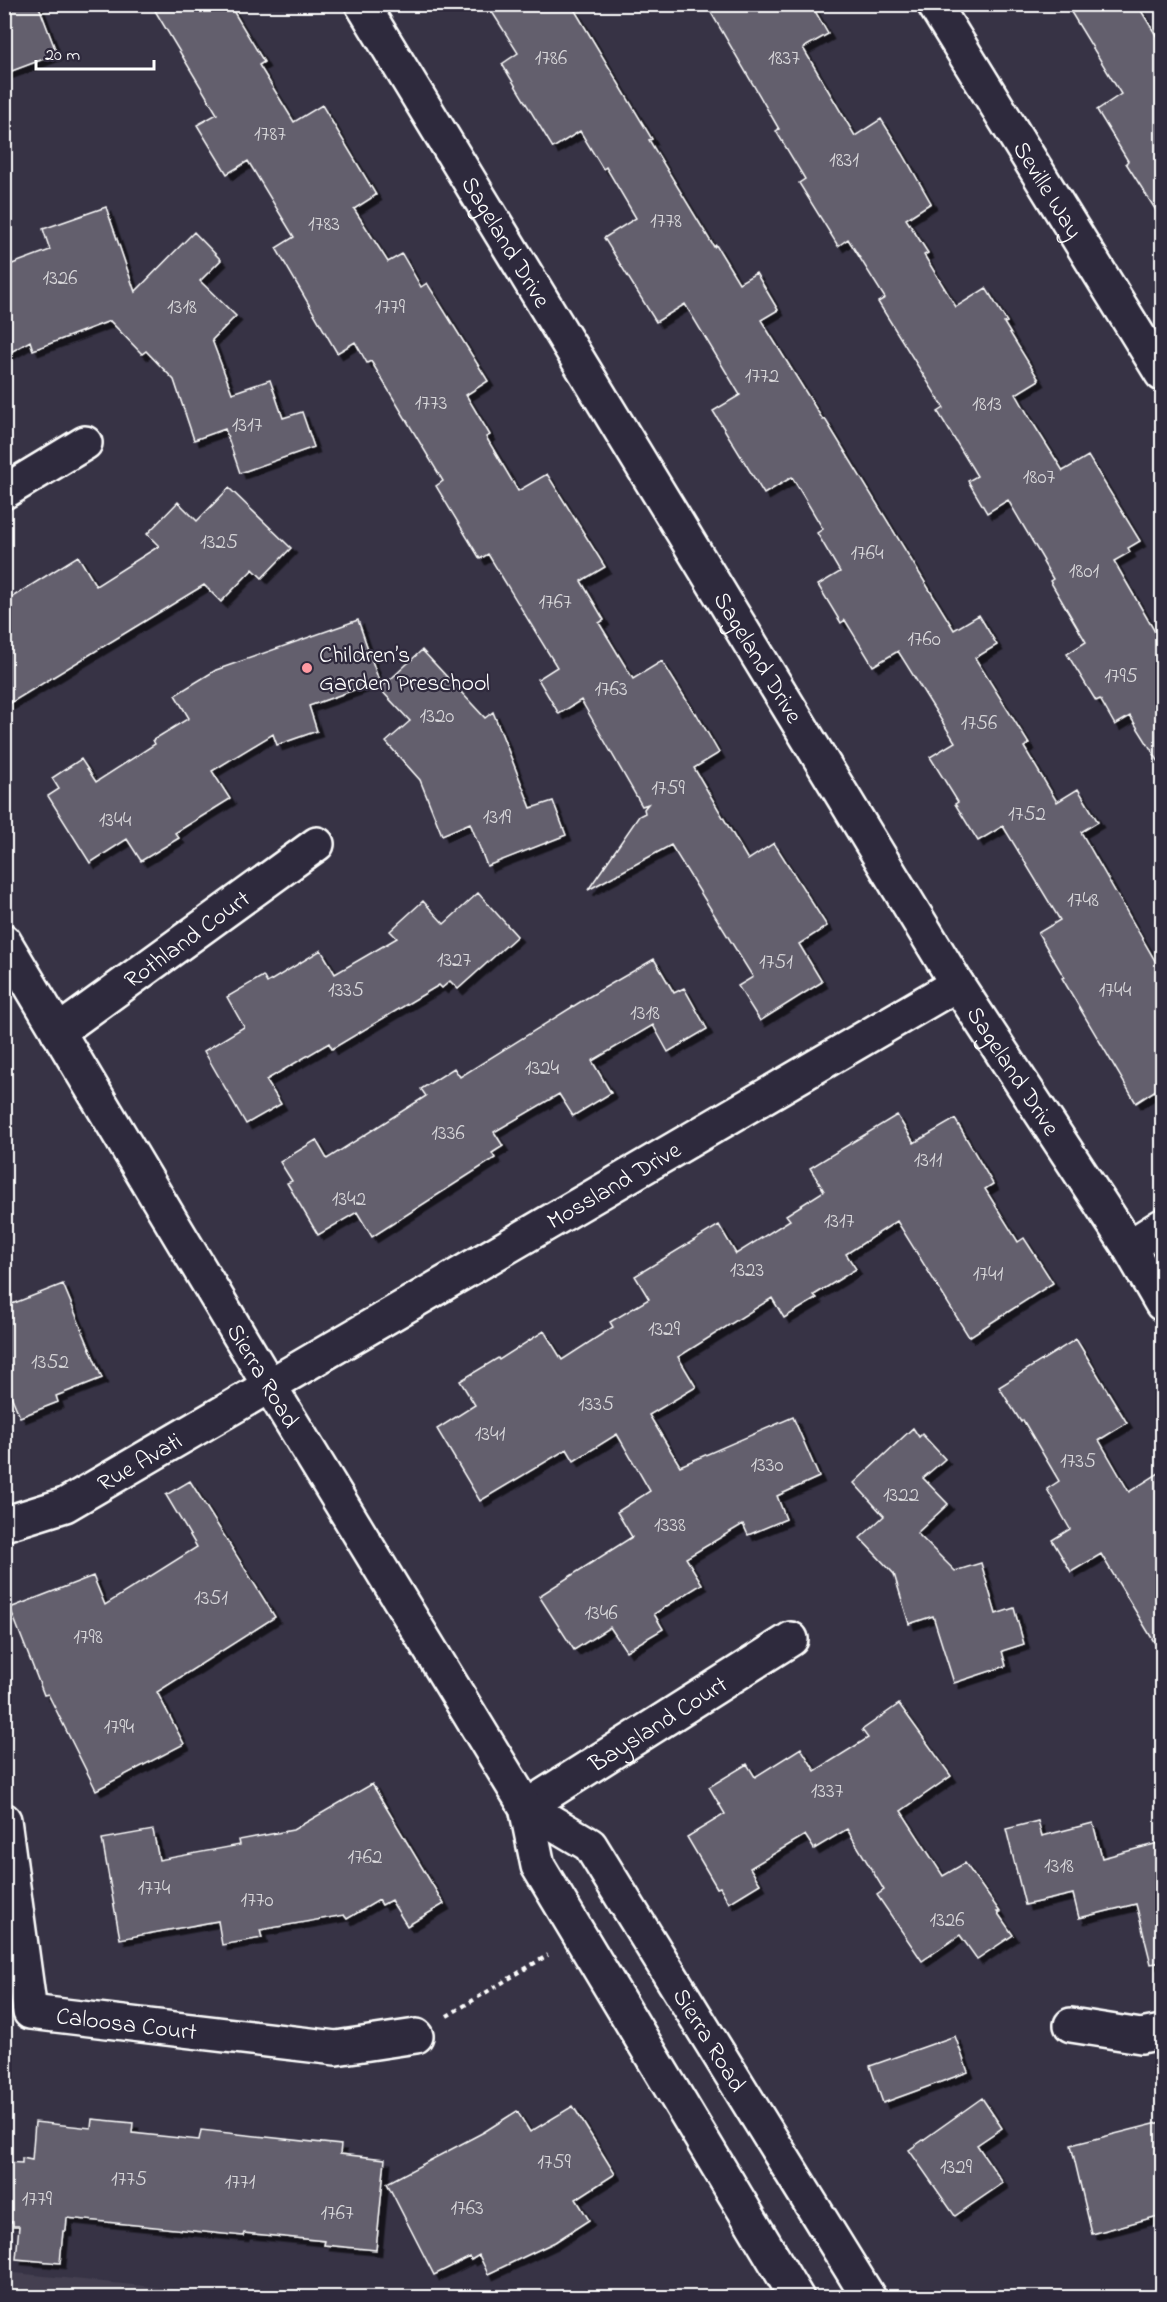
<svg xmlns="http://www.w3.org/2000/svg" width="1167" height="2302" viewBox="0 0 1167 2302" font-family="'Indie Flower',sans-serif">
  <defs>
    <filter id="shadow"><feDropShadow dx="5.5" dy="5.5" stdDeviation="0" flood-color="#0009"/></filter>
  </defs>
  <rect width="100%" height="100%" fill="#373345"/>
  <filter id="ink" filterUnits="userSpaceOnUse"><feTurbulence type="fractalNoise" baseFrequency=".0167" numOctaves="2"/><feDisplacementMap in="SourceGraphic" scale="12" xChannelSelector="R" yChannelSelector="G"/><feConvolveMatrix kernelMatrix="1 2 1 2 8 2 1 2 1" color-interpolation-filters="sRGB"/></filter>
  <g filter="url(#ink)">
    <path fill="#444051" d="M5,2272L252,2297H5Z"/>
    <path fill="#635f6d" stroke="#fff" stroke-width="1.5" filter="url(#shadow)" d="M4,4H38L57,54L4,74Z
      M151,4H229L264,62L259,65L294,122L322,105L376,195L354,209L388,262L402,254L421,287L427,283L488,381L466,395L490,435L486,437L518,491L547,474L605,567L581,581L604,620L599,623L633,679L662,661L695,714L696,713L719,753L694,768L748,860L774,843L827,926L799,944L822,982L760,1021L738,986L753,977L671,845L588,890L639,816L645,813L644,809L648,804L642,806L581,700L559,714L538,679L557,667L488,554L480,559L436,486L443,481L371,361L367,363L355,342L337,353L276,248L294,237L248,161L227,174L197,125L217,114Z
      M487,4H571L652,139L649,140L714,247L716,245L739,283L756,273L778,310L761,320L823,420L825,419L954,630L979,615L997,645L975,658L1029,744L1024,747L1057,802L1078,789L1098,822L1081,832L1162,973V1086L1136,1103L1062,978L1064,977L1038,933L1060,920L1003,826L978,841L955,804L958,802L930,757L955,742L898,651L873,666L845,620L841,623L818,585L840,572L817,533L823,529L792,477L764,494L713,411L740,395L685,304L656,322L604,238L636,218L606,167L603,169L580,131L553,148L502,64L518,53Z
      M706,4H811L828,34L803,48L855,136L881,119L903,154L931,203L906,219L928,253L924,255L956,307L986,288L1007,322L1004,323L1039,380L1016,394L1031,420L1063,471L1088,456L1140,541L1128,548L1130,552L1114,561L1162,644V767L1130,716L1115,725L1100,699L1096,701L1067,654L1086,642L1050,581L1053,579L1043,562L1044,561L1008,500L987,513L968,481L977,476L938,412L944,408L878,302L885,298L848,239L838,246L799,183L805,179L776,131L779,129Z
      M1066,4H1137L1162,45V220L1126,163L1128,161L1097,110L1121,94Z
      M106,207L135,292L194,232L221,260L200,281L236,316L212,340L232,393L270,380L283,418L302,412L314,447L240,473L225,429L194,440L174,380L146,351L142,354L110,321L33,350L30,341L4,356V267L50,250L43,229Z
      M229,488L291,548L262,578L253,569L221,602L204,585L4,707V602L78,556L96,586L159,546L147,534L178,502L197,521Z
      M358,620L379,681L309,706L317,731L277,745L273,734L212,771L230,799L175,833L179,838L141,861L127,839L90,863L48,796L59,789L52,778L81,759L96,782L155,744L153,740L189,718L175,695L216,670Z
      M422,650L485,718L493,712L531,808L553,801L566,835L487,866L470,823L442,835L420,780L386,742L410,721L380,689Z
      M478,893L517,936L458,989L450,981L442,988L439,985L332,1049L329,1043L266,1080L281,1104L246,1124L204,1051L244,1027L227,997L263,976L267,983L321,950L335,974L397,938L390,931L423,901L444,924Z
      M654,959L674,993L684,988L707,1029L668,1052L653,1025L592,1061L611,1093L573,1116L559,1094L494,1132L503,1146L492,1153L495,1158L372,1237L357,1212L318,1235L287,1183L292,1181L280,1162L316,1140L327,1159L426,1096L421,1089L454,1068L460,1077L585,999Z
      M897,1115L914,1143L955,1119L993,1184L985,1189L1018,1242L1024,1238L1053,1283L969,1337L897,1221L846,1254L856,1269L814,1295L817,1298L784,1318L772,1298L678,1357L696,1387L649,1415L680,1466L793,1417L819,1477L777,1496L786,1519L748,1535L743,1524L686,1558L702,1584L654,1614L663,1629L626,1651L610,1627L574,1650L539,1596L632,1537L617,1512L650,1491L617,1434L574,1461L567,1449L480,1501L437,1429L475,1405L460,1381L498,1358L499,1360L544,1331L562,1360L613,1327L610,1322L649,1299L635,1276L719,1225L736,1254L790,1220L786,1215L824,1191L810,1168Z
      M63,1284L102,1378L56,1396L58,1402L20,1417L4,1379V1307Z
      M1076,1339L1127,1423L1099,1440L1129,1492L1162,1471V1655L1101,1554L1071,1572L1052,1540L1070,1529L1047,1489L1059,1481L1023,1420L1021,1422L999,1387Z
      M913,1428L919,1437L922,1434L945,1459L923,1478L948,1504L917,1533L955,1571L981,1563L996,1614L1014,1608L1024,1644L1002,1651L1006,1666L954,1683L933,1616L909,1624L894,1574L860,1538L884,1516L854,1483Z
      M190,1481L275,1617L157,1692L184,1744L96,1790L48,1694L44,1695L10,1608L93,1576L105,1605L197,1547L166,1495Z
      M899,1704L951,1776L901,1811L943,1876L965,1863L1000,1912H997L1013,1935L977,1959L960,1935L922,1961L877,1895L884,1890L847,1829L814,1849L805,1835L750,1868L760,1884L729,1903L720,1887L717,1888L687,1837L725,1814L709,1787L747,1764L755,1777L801,1748L815,1771L868,1738L862,1730Z
      M372,1784L444,1904L407,1926L391,1900L382,1905L379,1900L347,1919L344,1915L260,1930L262,1938L222,1945L218,1921L120,1939L102,1839L153,1830L159,1860L240,1845L239,1840L293,1830Z
      M1038,1821L1042,1836L1093,1823L1102,1858L1162,1842V1962L1151,1964L1136,1904L1079,1918L1073,1894L1025,1905L1006,1829Z
      M955,2036L968,2072L883,2103L870,2066Z
      M982,2098L1002,2128L977,2145L1003,2183L955,2216L909,2150Z
      M573,2106L615,2174L576,2199L589,2220L555,2242L488,2274L479,2255L471,2260L470,2257L434,2275L387,2183L484,2132L517,2111L530,2132Z
      M92,2119L133,2123L132,2133L199,2140L201,2130L341,2145L340,2154L385,2159L376,2250L324,2245L325,2241L244,2233L243,2236L67,2218L66,2231H63L60,2263L16,2259L19,2226H13V2222L4,2221V2162L22,2163V2158L32,2160L35,2122L91,2128Z
      M1162,2122V2215L1092,2234L1071,2145Z"/>
    <g fill="none" stroke-linecap="round" stroke-linejoin="round">
      <defs>
        <g id="minor">
          <path id="s1" d="M362,4L957,984L1129,1247L1162,1304"/>
          <path id="s2" d="M934,4L1162,374"/>
          <path d="M4,492L85,443"/>
          <path id="s3" d="M58,1032L317,844"/>
          <path d="M1129,1247L1162,1226"/>
          <path id="s4" d="M4,1524L65,1505L957,984"/>
          <path id="s5" d="M526,1807L791,1639"/>
          <path id="s6" d="M4,1820L30,2012L336,2048L416,2036"/>
          <path d="M1071,2025L1141,2036L1162,2032"/>
        </g>
        <g id="secondary">
          <path id="s7" d="M4,941L269,1385L526,1807L538,1866L797,2298"/>
          <path id="s8" d="M526,1807L590,1845L869,2298"/>
        </g>
      </defs>
      <use href="#minor" stroke="#fff" stroke-width="38"/>
      <use href="#secondary" stroke="#fff" stroke-width="38"/>
      <path stroke="#fff" stroke-width="4" stroke-dasharray="4.5 4.5" stroke-linecap="butt" d="M447,2016L548,1955"/>
      <use href="#minor" stroke="#2f2a3d" stroke-width="33"/>
      <use href="#secondary" stroke="#2f2a3d" stroke-width="33"/>
    </g>
  </g>
  <circle fill="#ff9aa2" stroke="#2f2a3d" stroke-width="2" cx="307" cy="668" r="6"/>
  <g text-anchor="middle" stroke-width="4.5" stroke-linejoin="round" paint-order="stroke">
    <g font-size="21" fill="#d8d7da">
      <text x="551" y="64">1786</text>
      <text x="784" y="64">1837</text>
      <text x="270" y="140">1787</text>
      <text x="844" y="166">1831</text>
      <text x="666" y="227">1778</text>
      <text x="324" y="230">1783</text>
      <text x="60" y="284">1326</text>
      <text x="182" y="313">1318</text>
      <text x="390" y="313">1779</text>
      <text x="762" y="382">1772</text>
      <text x="431" y="409">1773</text>
      <text x="987" y="410">1813</text>
      <text x="247" y="431">1317</text>
      <text x="1039" y="483">1807</text>
      <text x="219" y="548">1325</text>
      <text x="867" y="559">1764</text>
      <text x="1084" y="577">1801</text>
      <text x="555" y="608">1767</text>
      <text x="924" y="645">1760</text>
      <text x="1121" y="682">1795</text>
      <text x="611" y="695">1763</text>
      <text x="437" y="722">1320</text>
      <text x="979" y="729">1756</text>
      <text x="668" y="794">1759</text>
      <text x="1027" y="820">1752</text>
      <text x="497" y="823">1319</text>
      <text x="115" y="826">1344</text>
      <text x="1083" y="906">1748</text>
      <text x="454" y="966">1327</text>
      <text x="776" y="968">1751</text>
      <text x="346" y="996">1335</text>
      <text x="1115" y="996">1744</text>
      <text x="645" y="1019">1318</text>
      <text x="542" y="1074">1324</text>
      <text x="448" y="1139">1336</text>
      <text x="928" y="1166">1311</text>
      <text x="349" y="1205">1342</text>
      <text x="839" y="1227">1317</text>
      <text x="747" y="1276">1323</text>
      <text x="988" y="1280">1741</text>
      <text x="664" y="1335">1329</text>
      <text x="50" y="1368">1352</text>
      <text x="596" y="1410">1335</text>
      <text x="490" y="1440">1341</text>
      <text x="1078" y="1467">1735</text>
      <text x="767" y="1471">1330</text>
      <text x="901" y="1501">1322</text>
      <text x="670" y="1531">1338</text>
      <text x="211" y="1604">1351</text>
      <text x="601" y="1619">1346</text>
      <text x="88" y="1643">1798</text>
      <text x="119" y="1733">1794</text>
      <text x="827" y="1797">1337</text>
      <text x="365" y="1863">1762</text>
      <text x="1059" y="1872">1318</text>
      <text x="154" y="1894">1774</text>
      <text x="257" y="1906">1770</text>
      <text x="947" y="1926">1326</text>
      <text x="554" y="2168">1759</text>
      <text x="956" y="2173">1329</text>
      <text x="129" y="2185">1775</text>
      <text x="240" y="2188">1771</text>
      <text x="37" y="2205">1779</text>
      <text x="467" y="2214">1763</text>
      <text x="337" y="2219">1767</text>
    </g>
    <g font-size="24" fill="#fff" stroke="#2f2a3d">
      <text dy="8" stroke="none"><textPath href="#s2" startOffset="218">Seville Way</textPath></text>
      <text dy="8" stroke="none"><textPath href="#s1" startOffset="278">Sageland Drive</textPath></text>
      <text dy="8" stroke="none"><textPath href="#s1" startOffset="764">Sageland Drive</textPath></text>
      <text dy="8" stroke="none"><textPath href="#s3" startOffset="159">Rothland Court</textPath></text>
      <text dy="8" stroke="none"><textPath href="#s1" startOffset="1250">Sageland Drive</textPath></text>
      <text dy="8" stroke="none"><textPath href="#s4" startOffset="699">Mossland Drive</textPath></text>
      <text dy="8" stroke="none"><textPath href="#s7" startOffset="506">Sierra Road</textPath></text>
      <text dy="8" stroke="none"><textPath href="#s4" startOffset="150">Rue Avati</textPath></text>
      <text dy="8" stroke="none"><textPath href="#s5" startOffset="156">Baysland Court</textPath></text>
      <text dy="8" stroke="none"><textPath href="#s6" startOffset="291">Caloosa Court</textPath></text>
      <text dy="8" stroke="none"><textPath href="#s8" startOffset="303">Sierra Road</textPath></text>
    </g>
    <g font-size="24" fill="#fff" stroke="#2f2a3d" text-anchor="start">
      <text x="319" y="662">Children’s<tspan x="319" dy="28">Garden Preschool</tspan></text>
    </g>
  </g>
  <rect width="1167" height="2302" fill="none" stroke="#2f2a3d" stroke-width="24"/>
  <rect x="12" y="12" width="1143" height="2278" fill="none" stroke="#fff" stroke-width="2" filter="url(#ink)"/>
  <path d="M36 60v9h118v-9" fill="none" stroke="#ffffff" stroke-width="3"/>
  <text x="45" y="60" font-size="18" fill="#ffffff" stroke="#2f2a3d" stroke-width="4.5" paint-order="stroke">20 m</text>
</svg>
